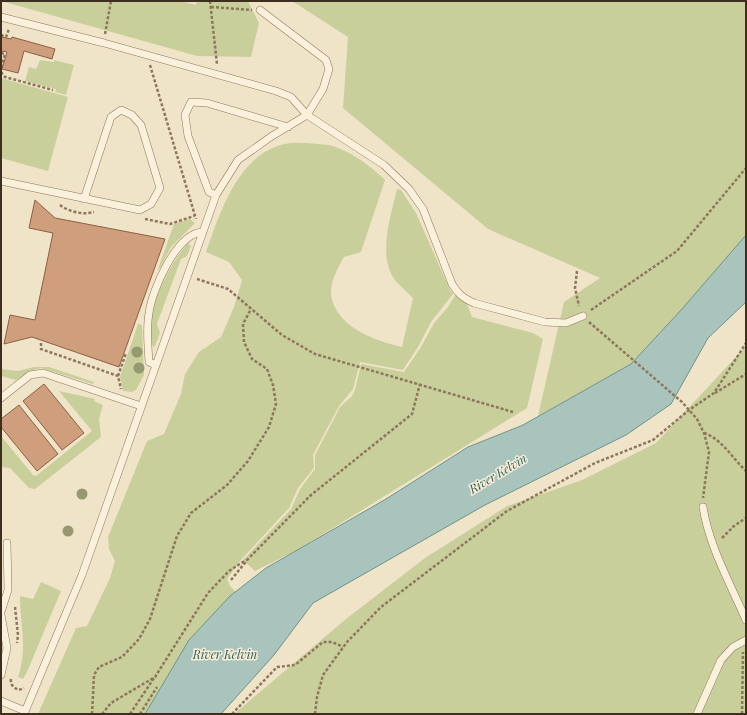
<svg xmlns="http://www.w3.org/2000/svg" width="747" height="715" viewBox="0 0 747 715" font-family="'Playfair Display',serif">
  <rect width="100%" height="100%" fill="#f0e4c8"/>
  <path fill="#c9cf9b" d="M1,1H181L195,5L198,1H248L259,23L251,57L197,56Z
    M292,1H746V235L682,309L631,364L538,416L564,302L600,278L488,229L343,108L348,37Z
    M40,60L54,62V60L74,65L66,95L55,92L56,89L25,81L29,67L36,69Z
    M1,78L68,97L48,171L1,158Z
    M307,143C314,144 322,144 329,145C349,150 371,166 385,180L361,252L344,257C338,267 330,282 331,295C336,327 375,341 402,347L413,298C407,292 400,286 395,280C377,256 391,215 397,189L401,190L416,213L450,290L453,294L431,322L418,347L403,370L360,362L353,389L339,406L313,455L314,468L298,488L289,508L241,560L227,579L230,586L237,593L157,714H38L76,628L87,626L110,578L115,561L109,549L108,537L147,441L164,434L181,394L185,374L199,352L221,337L234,307L242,280L229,262L206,252C220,213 238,154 285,144C292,142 300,143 307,143Z
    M190,219L195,223L171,247L159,270L158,269L174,224Z
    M188,243L191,246L187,256L181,259L157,324L160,333L155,346L153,347C141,318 169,264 188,243Z
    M456,294L467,304L472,317L533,333L543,339L527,408L299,549L255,571L243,560L291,509L300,489L315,469V455L340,407L352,396L355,390L361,364L404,372L421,347L434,323L448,307Z
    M138,324L142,325L144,375L136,390L132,392L123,391L120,377Z
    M746,346V714H234L346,619L425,558L507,506L582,480L656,443Z
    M34,367H49L94,382L93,384L41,368L30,371L16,380L1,376V369L18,371Z
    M59,391L95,399L94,401L103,405L99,419L101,437L35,489L29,488L10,468L1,467V436L33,475L36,476L92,431Z
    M41,582L61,591L27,672L23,679L18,677C28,646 20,627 20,596L33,599Z"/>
  <path fill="#a9c4bc" stroke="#6f938a" d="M746,235V302L708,338L671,404L626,435L485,505L313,603L274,655L221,714H145L189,640L230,596L266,568L386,499L468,447L523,425L631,364L682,309Z"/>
  <path fill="#cf9f7d" stroke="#8d5f41" d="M1,37L11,39L12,37L55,49L52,59L24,51L18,73L2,69L7,52L1,51Z
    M35,200L55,218L165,239L119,367L32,337L4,344L10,315L35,320L53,233L29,228Z
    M44,384L84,433L62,450L23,401Z
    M19,405L58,454L37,471L1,427V419Z"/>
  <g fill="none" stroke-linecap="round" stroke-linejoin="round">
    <defs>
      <path id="service" d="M1,17L104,43L276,91L291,97L307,115L384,165L409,189L423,209L452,284C458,294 463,298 474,303L545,322L566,323L583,316
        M1,181L140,210L151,204L160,188L141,125L132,115L121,110L111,117L84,199
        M216,195L209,192L188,136L185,115L191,102L207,103L288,127
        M156,365L149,362C148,345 146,330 149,313C152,290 176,234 202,232
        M1,398L30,375L43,373L141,406
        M703,507C709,546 730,583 746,620
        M1,612L8,590L7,543
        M1,615L7,648L1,675
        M1,701L25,711
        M24,714L82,575L216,195L238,160L272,136L307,115L323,89L329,69L326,60L260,10
        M697,714L721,660L733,647L746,640"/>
    </defs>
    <use href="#service" stroke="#8d765c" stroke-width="8"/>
    <path stroke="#8d765c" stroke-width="2.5" stroke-dasharray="3 2" stroke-linecap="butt" d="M210,1L217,64
      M211,7L252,10
      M105,34L111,1
      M1,35L6,37L9,29
      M1,53L5,54L1,68
      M150,65L196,219
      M1,72L5,77L53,90
      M60,205C69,212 83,215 94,212
      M145,219L170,224L194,216
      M577,271L575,288L579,306
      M197,279L228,289L282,335L315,354L513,412
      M591,310L677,251L746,168
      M589,322L682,402L697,419L704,433L709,452L703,498
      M41,343V349L118,376L121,389
      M118,376L126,353
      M715,393L746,374
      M704,433C722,439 733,459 746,471
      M722,538L734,526L746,518
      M231,580L248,559L311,495L412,414L420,384
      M15,607L18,635L17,643
      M11,679C10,685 14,688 19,690L24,688
      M92,714L94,675L99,667L122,657L139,639L150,619L177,536L191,513L227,485L248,461L269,427L276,404L273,385L267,369L252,359L244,342L243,324L251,309
      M102,714L111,703L155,677L208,593L229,571L246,560
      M130,714L154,678
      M140,714L157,687
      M232,714L277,667L295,665L323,642H332L343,647
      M315,714L317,697L323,675L347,642L381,607L507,511L595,463L653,440L689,410L714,393L746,343
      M742,714L743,652"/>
    <use href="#service" stroke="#faf1dc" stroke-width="7"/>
  </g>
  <g fill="#96986f">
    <circle cx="137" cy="352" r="5.5"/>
    <circle cx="139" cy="368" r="5.5"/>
    <circle cx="82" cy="494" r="5.5"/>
    <circle cx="68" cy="531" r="5.5"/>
  </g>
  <g text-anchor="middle" stroke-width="3" stroke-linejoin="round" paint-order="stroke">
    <g font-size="12" font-style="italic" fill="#2f5d5a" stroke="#f7eed8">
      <text transform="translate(498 474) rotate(-31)" y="4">River Kelvin</text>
      <text x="225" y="659">River Kelvin</text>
    </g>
  </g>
  <rect width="747" height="715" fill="none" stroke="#3d2e20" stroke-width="4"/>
</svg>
